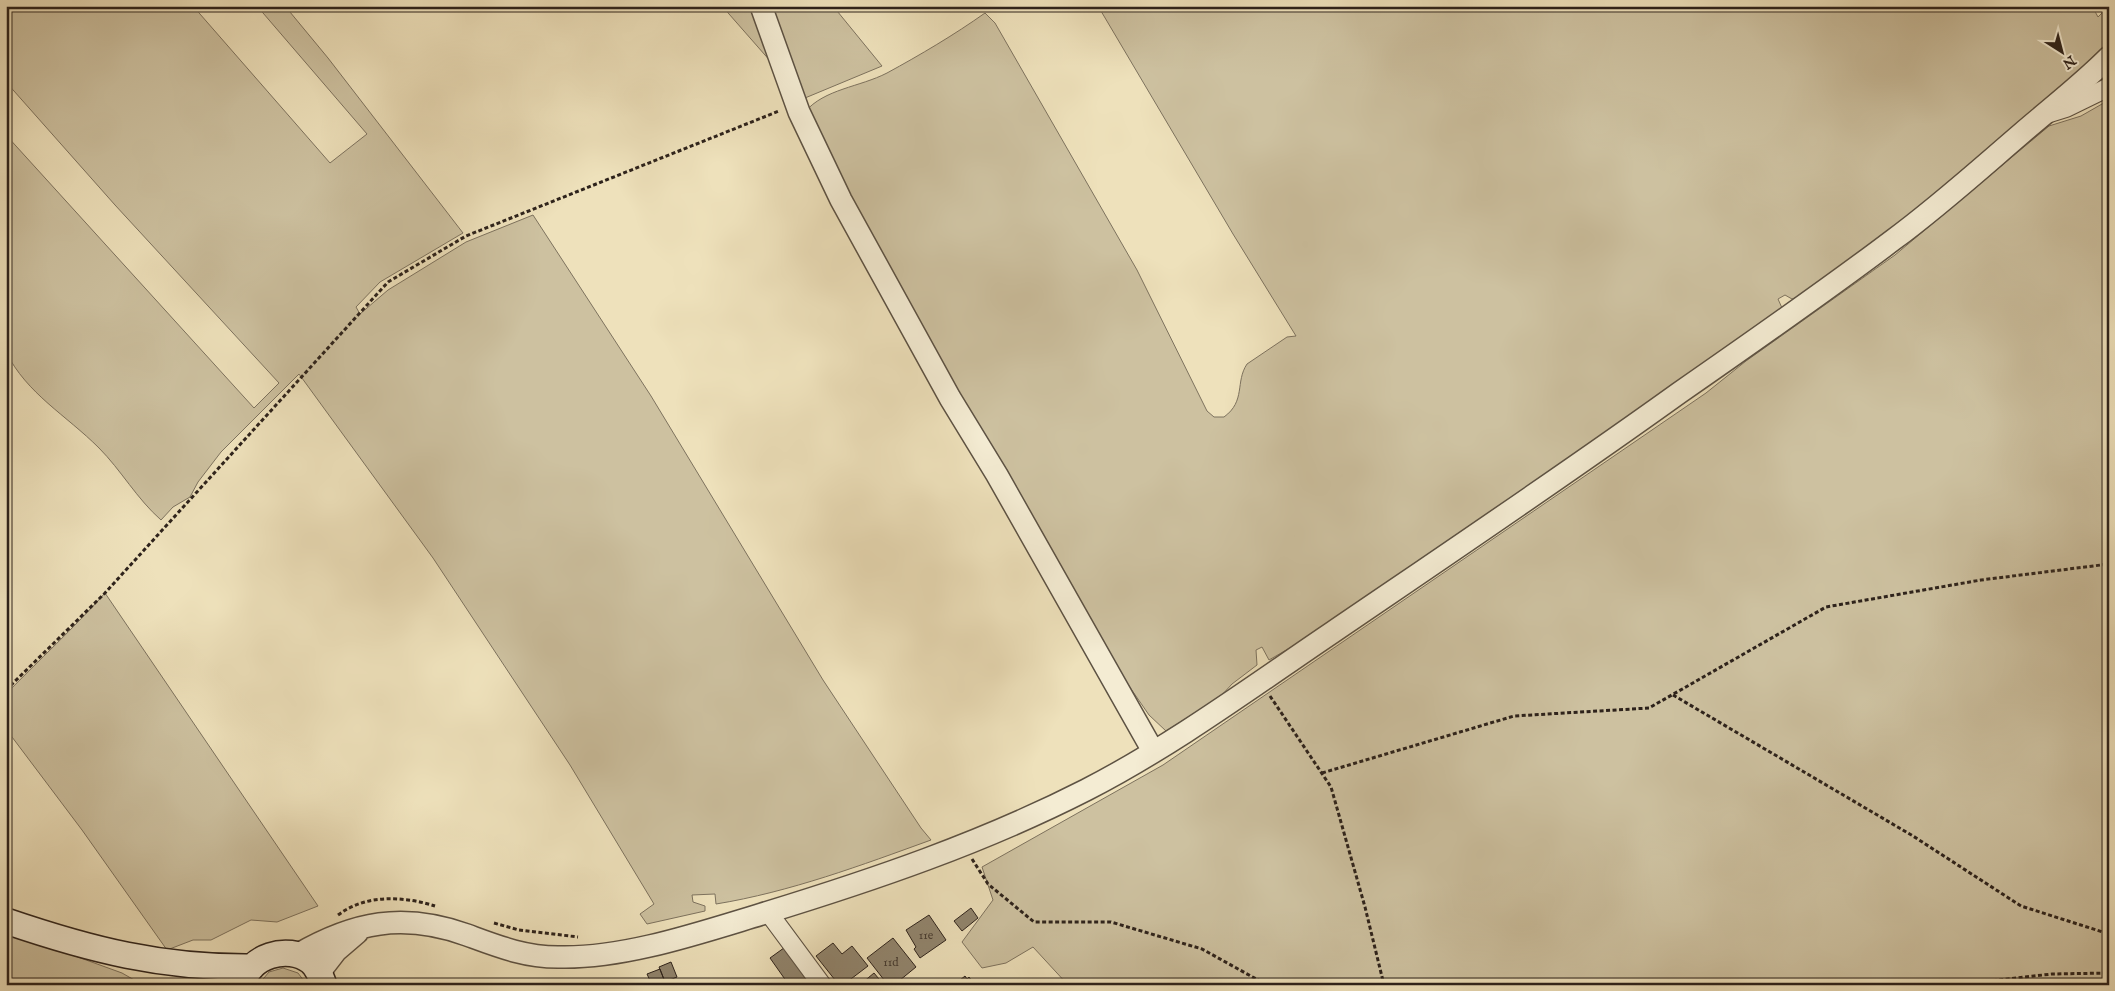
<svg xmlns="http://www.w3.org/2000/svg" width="2115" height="991" viewBox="0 0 2115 991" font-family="'IM FELL English',serif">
  <rect width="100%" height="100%" fill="#eee1bb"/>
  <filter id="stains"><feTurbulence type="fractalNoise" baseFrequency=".004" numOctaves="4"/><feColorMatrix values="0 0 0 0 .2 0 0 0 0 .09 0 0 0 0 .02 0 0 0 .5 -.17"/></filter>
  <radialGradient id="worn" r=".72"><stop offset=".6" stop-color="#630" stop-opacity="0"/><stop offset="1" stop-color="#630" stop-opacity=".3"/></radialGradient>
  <path fill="#cdc1a0" stroke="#7d725e" d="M6,6H193L330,163L367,134L257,6H285L328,58L463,233L380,282L356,307L360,314L388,290L466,242L533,215L651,396L823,680L921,828L931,840C862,865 790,892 716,904L715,894L692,895L693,902L705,906V911L647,924L640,914L654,904L570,765L433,558L299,374L221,452L198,482L190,497L173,507L161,520C137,499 121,470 99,448C66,415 27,394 6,352V135L254,408L279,383L115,205L6,82Z
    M722,6H756L772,63Z
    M765,6H833L882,66L805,98Z
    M1098,6H2092L2098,17L2109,6V41L2065,84L1894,231L1806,294L1792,299L1785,295L1778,299L1782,308L1693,373L1295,645L1269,660L1262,647L1256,650L1257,665L1232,684L1220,697L1166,731L1149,715L1129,686L976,430L805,112C824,89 860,87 887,73C920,55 954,35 985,13L995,23L1137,270L1207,411L1214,417H1224C1246,401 1235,382 1247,364L1287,337L1296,336L1233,234Z
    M2109,100V985H1068L1033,947L1006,963L982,968L962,942L993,900L982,867L1163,765L1706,393L1746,361L1895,255L2049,126L2081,116Z
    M105,593L318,906L277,922L251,920L211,940H193L167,950L82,830L6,729V694C39,660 74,628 105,593Z
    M6,931L122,973L143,985H6Z
    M283,968L298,973L307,985H258L269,972Z"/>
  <path fill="#91856e" stroke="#2d221b" d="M971,908L978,918L962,931L954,921Z
    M929,915L946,940L920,958L914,949L916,947L906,930Z
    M893,938L916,967L894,985H888L867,958Z
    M833,943L842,954L852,946L868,966L843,985H839L816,956Z
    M788,945L809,982L805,985H789L770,958Z
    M671,962L677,977L665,982L659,967Z
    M660,969L665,982L652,985L647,974Z
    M874,973L884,985H864L862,983Z
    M965,976L967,979L969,977L975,985H954Z"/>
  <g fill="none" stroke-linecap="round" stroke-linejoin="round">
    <defs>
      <path id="minor" d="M2050,113L2066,108L2109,87
        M768,912L822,985"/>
      <path id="tertiary" d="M761,6L799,112L841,200L950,398L997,475L1153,751
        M297,955C354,922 403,912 467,935C497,946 524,957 558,957C623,959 699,933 762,914C873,880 982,843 1086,790C1172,746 1253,686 1333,632C1449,553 1565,475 1679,393C1751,343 1823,293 1893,240C1938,207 1980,169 2022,133C2051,108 2082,84 2109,57
        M319,973L336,951L357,933"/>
      <path id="secondary" d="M6,921C91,950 162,968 252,967
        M243,985C248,956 288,944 310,961C317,966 321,977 324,985"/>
    </defs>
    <use href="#minor" stroke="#5d5243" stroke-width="20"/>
    <use href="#tertiary" stroke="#5d5243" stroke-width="24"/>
    <use href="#secondary" stroke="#2d221b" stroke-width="28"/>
    <path stroke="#2d221b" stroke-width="3" stroke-dasharray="4 2.5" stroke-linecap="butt" d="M6,690L105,593L388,282L466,236L779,111
      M1673,695L1913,836L2021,906L2109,934
      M1270,696L1331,787L1365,907L1384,985
      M1322,773L1514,716L1649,708L1826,607L1981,580L2109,564
      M972,859L988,884L1034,922H1111L1202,949L1267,985
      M338,915C366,894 403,896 435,906
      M494,923L519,930L578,937
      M1954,985L2052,974L2109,973"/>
    <use href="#minor" stroke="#f4ecd3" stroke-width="18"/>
    <use href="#tertiary" stroke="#f4ecd3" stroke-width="21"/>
    <use href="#secondary" stroke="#f4ecd3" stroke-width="25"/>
  </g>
  <g text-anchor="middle" stroke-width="4.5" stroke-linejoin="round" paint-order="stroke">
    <g font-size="12" fill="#463b30">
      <text x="926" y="939">11e</text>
      <text x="891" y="966">11d</text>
    </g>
  </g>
  <rect width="2115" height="991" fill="none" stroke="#eee1bb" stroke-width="25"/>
  <rect x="8" y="8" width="2100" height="976" fill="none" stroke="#2d221b" stroke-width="2.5"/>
  <rect x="12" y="12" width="2090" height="966" fill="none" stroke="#2d221b"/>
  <g transform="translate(2062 52) rotate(144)" stroke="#f4ecd3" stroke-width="4" paint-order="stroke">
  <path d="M0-4L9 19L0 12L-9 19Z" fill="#2d221b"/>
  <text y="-8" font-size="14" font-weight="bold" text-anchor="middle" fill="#2d221b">N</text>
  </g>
  <rect width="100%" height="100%" filter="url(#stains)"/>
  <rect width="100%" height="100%" fill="url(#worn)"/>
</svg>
